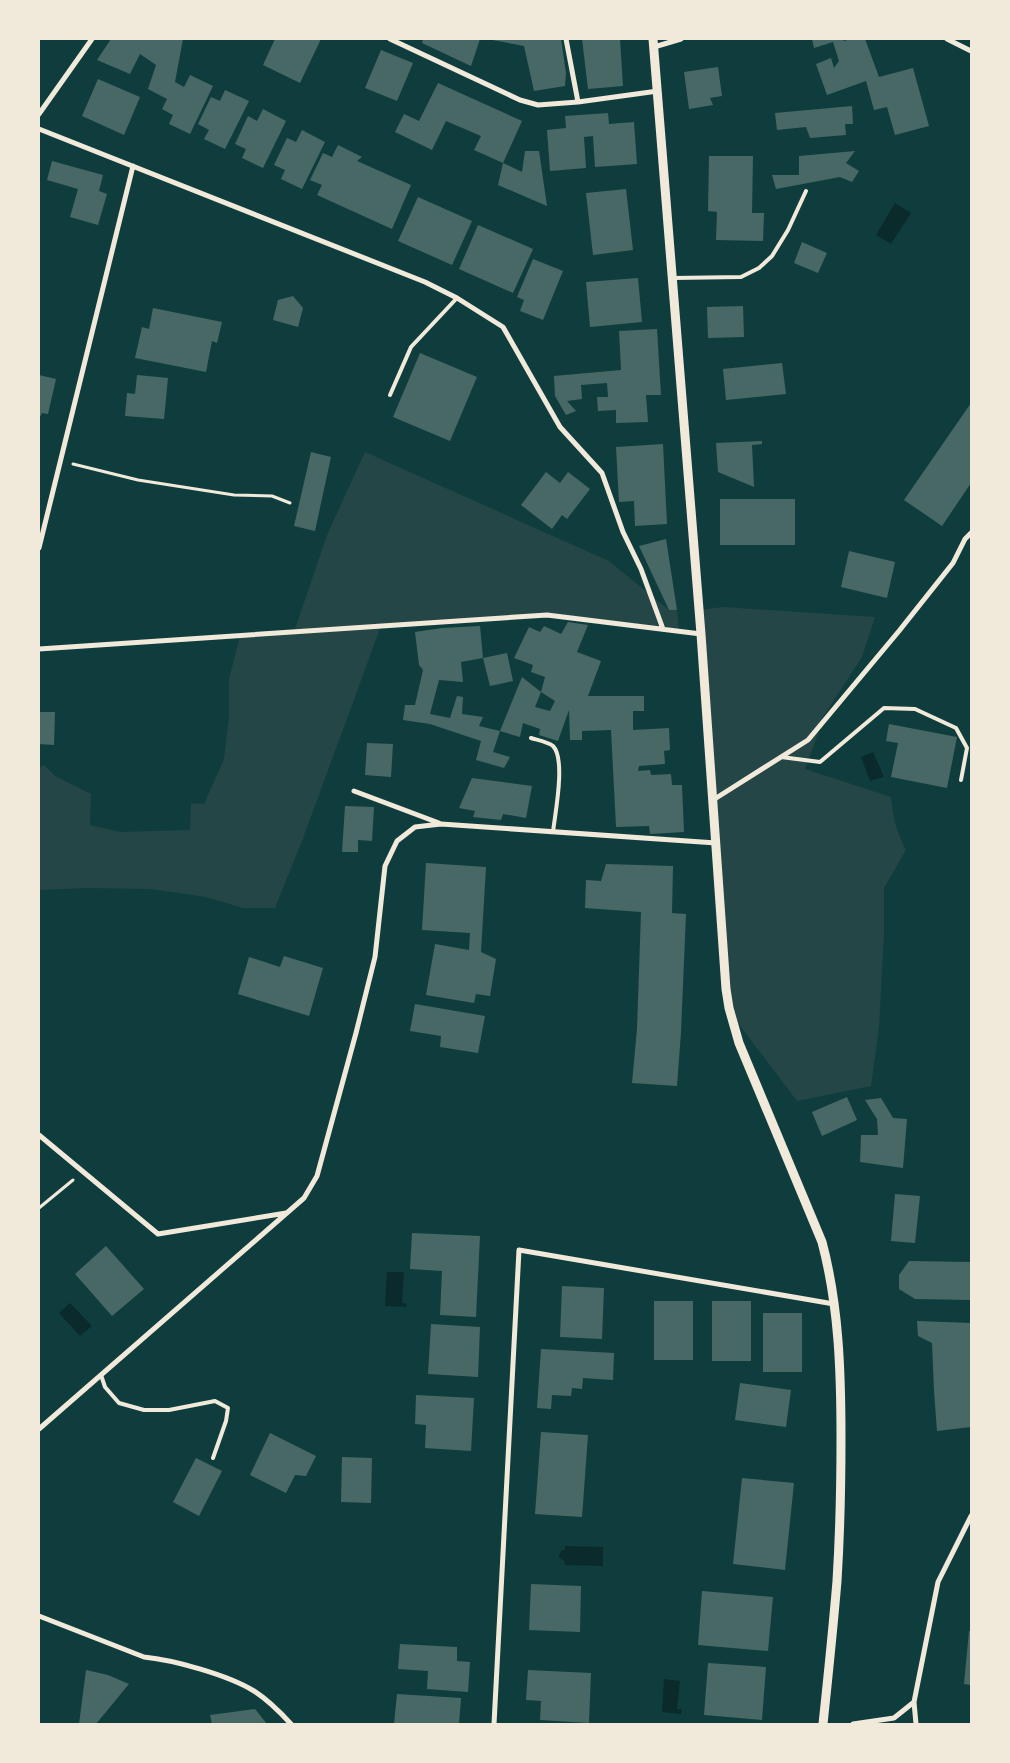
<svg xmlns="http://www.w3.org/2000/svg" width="1010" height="1763" viewBox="0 0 1010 1763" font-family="Figtree,sans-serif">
  <rect width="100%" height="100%" fill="#0f3d3e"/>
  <path fill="#244646" d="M365,452L609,561L669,610H677L679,631L547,615L381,626L302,841L275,908H243L206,897L151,889L85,888L41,890L39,888V768L44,765L55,776L91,794L90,825L120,832L190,830L191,803L204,804L224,759L229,717V679L240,636L294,632L327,535Z
    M723,607L875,617L862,657L812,734L822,723L805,769L891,797C893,818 896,830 906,850L884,888V935L879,1027L871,1086L797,1101L731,1014L699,610Z"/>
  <path fill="#0a2a2b" d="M895,203L911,213L891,244L876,235Z
    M873,752L884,777L870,781L861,757Z
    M387,1272H404L402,1303L407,1304L406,1307L385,1306Z
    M70,1303L92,1326L80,1336L59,1313Z
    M565,1546L603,1547V1566L565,1565L564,1561L559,1557V1555L562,1550H565Z
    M664,1679L680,1681L677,1709H682L681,1714L662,1712Z"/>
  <path fill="#486865" d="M111,39H183L175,82L184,87L190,75L213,86L190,134L169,124L173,115L162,109L167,99L148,89L156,65L140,54L130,74L97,60Z
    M275,39H321L300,83L263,65Z
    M423,39H480L471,66L422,43Z
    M487,39H561L566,73L565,86L534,91L524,46Z
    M582,39H620L623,86L588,89Z
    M812,39H842L844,41L850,39H865L879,77L913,68L929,126L895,135L887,107L874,110L866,81L827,95L816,64L831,58L834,68L839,61L833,42L814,48Z
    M381,50L413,63L397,101L365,88Z
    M718,67L722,96L710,98L713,105L689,109L684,72Z
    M98,79L140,97L124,135L82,116Z
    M438,83L522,121L503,163L522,172L525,151H539L547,206L498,185L503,163L474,150L481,136L446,121L432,150L395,132L404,114L419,121Z
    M225,90L249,101L225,149L204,139L209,130L198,124L211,97L220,101Z
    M852,106L853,124H845L846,135L810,138L806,127L777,130L775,113Z
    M263,109L286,121L263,168L242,158L246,149L235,144L248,116L257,121Z
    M608,113L609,124L634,122L637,164L595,167L593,136L584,137L586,168L550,171L547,130L566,128L565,116Z
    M302,130L325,142L302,189L281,179L285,170L274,165L287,138L296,142Z
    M338,145L362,157L357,161L411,185L392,229L317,195L322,185L310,180L323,153L332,157Z
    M855,151L846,163L859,171L852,182L840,177L776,189L772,175H799V156Z
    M709,156H753L752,213H764L763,241L716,240L717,212L708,211Z
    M52,161L103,175L99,191L107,194L98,225L70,217L78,189L47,180Z
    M626,189L633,250L593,255L586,193Z
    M418,197L472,221L452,265L398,241Z
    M478,225L533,249L513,293L459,269Z
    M802,242L827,253L818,273L794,263Z
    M533,259L563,271L543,320L520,311L524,300L517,297Z
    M638,278L642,322L590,327L586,282Z
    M293,296L303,308L298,327L273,320L278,300Z
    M743,306L744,337L708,338L707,307Z
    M153,308L222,322L217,343L212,341L206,372L135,358L142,327L149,329Z
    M657,329L661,395H646L648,422L616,423V410L598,411L597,397H608L607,383L581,385L582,399L567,401L576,411L566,415L555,396L554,376L621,370L619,331Z
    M420,353L477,377L450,441L393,417Z
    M782,363L786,394L726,400L723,369Z
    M39,375L56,379L48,414L42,413L39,419Z
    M137,375L168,378L164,419L125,416L127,393L135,394Z
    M971,403V483L942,526L904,500Z
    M762,441V444L752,445L754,487L718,472L716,443Z
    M663,444L667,524L635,526L634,501L619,502L616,447Z
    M311,452L331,457L315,531L294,526Z
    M546,472L560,483L568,472L590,489L567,519L562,515L552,529L521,505Z
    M720,499H795V545H720Z
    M666,539L677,610H669L639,546Z
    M849,551L895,562L887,598L841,587Z
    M568,622L588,625L577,652L601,661L588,696H644V711H633V730L669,728L670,750L664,751L665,764L639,766L638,771L650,770L651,775L671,774L672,785H682L684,832L650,834L649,826L616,827L611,730L582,731V740H570L569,710L558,741L539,735L540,729L523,723L520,737L500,731L493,752L510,757L504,768L476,760L481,741L430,724L403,720L405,705H415L423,670L419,665L415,632L442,628L480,626L483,658L461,662L463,682L439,680L430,714L450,718L457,696L463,697L462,714L483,717L479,726L500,731L522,677L541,692L535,707L550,711L555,701L541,692L545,677L531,672L533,665L514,658L529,627L540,632L544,626L561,634Z
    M507,653L513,681L490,686L483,658Z
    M39,712H55L54,745L39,744Z
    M889,724L957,737L947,788L891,777L898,743L886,741Z
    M367,743L393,744L391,777L365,775Z
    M472,778L532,786L526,818L503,814L501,820L473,817L475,811L459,808Z
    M345,806L374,807L372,841L358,840V852H342Z
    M426,863L486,867L481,952L496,959L490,996L476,994L474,1003L426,995L435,944L469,950L470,933L422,930Z
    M606,864L673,866L672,913L686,914L681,1032L677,1086L632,1083L637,1029L641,912L585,908L586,880L601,881Z
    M284,956L323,968L309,1016L238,994L249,957L280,967Z
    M415,1004L485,1016L478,1053L440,1047L441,1036L410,1031Z
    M847,1097L857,1120L822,1136L812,1112Z
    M881,1098L893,1118L907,1119L903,1168L860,1162L861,1135H878L877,1119L865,1100Z
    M895,1194L920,1196L915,1243L891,1241Z
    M412,1233L480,1236L476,1317L440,1315L442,1271L410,1269Z
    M106,1246L144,1289L112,1316L75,1274Z
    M909,1261L971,1262V1300L915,1299L899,1289V1275Z
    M562,1286L604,1288L602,1339L560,1337Z
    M654,1301H693V1360H654Z
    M712,1301H751V1361H712Z
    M763,1313H802V1372H763Z
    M917,1321L971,1323V1427L937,1431L934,1391L932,1343L918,1336Z
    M431,1324L480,1327L478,1377L428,1374Z
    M541,1349L614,1353L613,1380L583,1378L582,1389L572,1388L571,1396L552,1395L551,1409L537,1408Z
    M740,1383L791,1390L786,1427L735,1420Z
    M416,1395L474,1398L471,1451L425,1448L426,1425L415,1424Z
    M541,1432L588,1435L582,1517L535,1514Z
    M270,1433L316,1456L306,1476L295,1475L286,1493L250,1475Z
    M342,1457L372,1458L371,1503L341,1502Z
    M196,1458L222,1471L199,1516L173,1502Z
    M742,1478L794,1483L785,1570L733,1564Z
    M531,1584L581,1586L580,1632L529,1630Z
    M702,1591L773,1597L768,1651L698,1645Z
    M969,1631H971V1685L964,1684Z
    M400,1644L457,1647V1661L470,1662L468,1692L427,1689L428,1671L398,1669Z
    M708,1663L766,1667L762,1720L704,1715Z
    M86,1670L108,1675L129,1684L96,1724H79Z
    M528,1670L591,1673L589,1723L540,1720L541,1701L526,1700Z
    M397,1694L461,1698L459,1724H394Z
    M255,1709L267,1724H212L210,1715Z"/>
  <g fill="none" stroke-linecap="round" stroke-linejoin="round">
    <path stroke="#f1e9da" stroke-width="3" d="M73,464L138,480L234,495L272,496L290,503
      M39,1208L73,1180"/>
    <path stroke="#f1e9da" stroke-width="4" d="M673,278L741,277L759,268L772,256L788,230L806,191
      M390,395L411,347L457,298
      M531,738C537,740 548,742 553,746C566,759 555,814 553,832
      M781,757L820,762L884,708L915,709L956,728L967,748L961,780
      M101,1375L105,1387L119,1403L144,1410H169L215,1401L228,1408L226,1421L213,1458"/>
    <path stroke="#f1e9da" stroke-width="5" d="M390,39L520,100L538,105L578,102L658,91
      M566,39L578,102
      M947,39L971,51
      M654,47L681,39
      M39,114L92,39
      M39,129L425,282L457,298L503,327L560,427L602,473L623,532L641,569L663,629
      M39,548L133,166
      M39,649L547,615L701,634
      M354,791L439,823
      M713,800L808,740L899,631L953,563L965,539L971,533
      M39,1135L158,1234L286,1213
      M39,1429L304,1198L317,1176L356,1033L375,957L385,866L397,841L415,827L441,824L716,843
      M39,1616L144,1657C174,1660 228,1675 254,1691C268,1700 280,1712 291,1724
      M914,1702L916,1724
      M494,1724L519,1250L834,1304
      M853,1724L894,1718L914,1702L938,1582L971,1516"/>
    <path stroke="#f1e9da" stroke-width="9" d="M653,39L701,634L726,989L729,1008L739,1043L822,1242C839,1306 841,1372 841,1438C841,1485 840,1533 837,1581C833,1629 828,1677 823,1724"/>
  </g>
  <rect width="1010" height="1763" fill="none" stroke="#f1e9da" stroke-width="80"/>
</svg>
